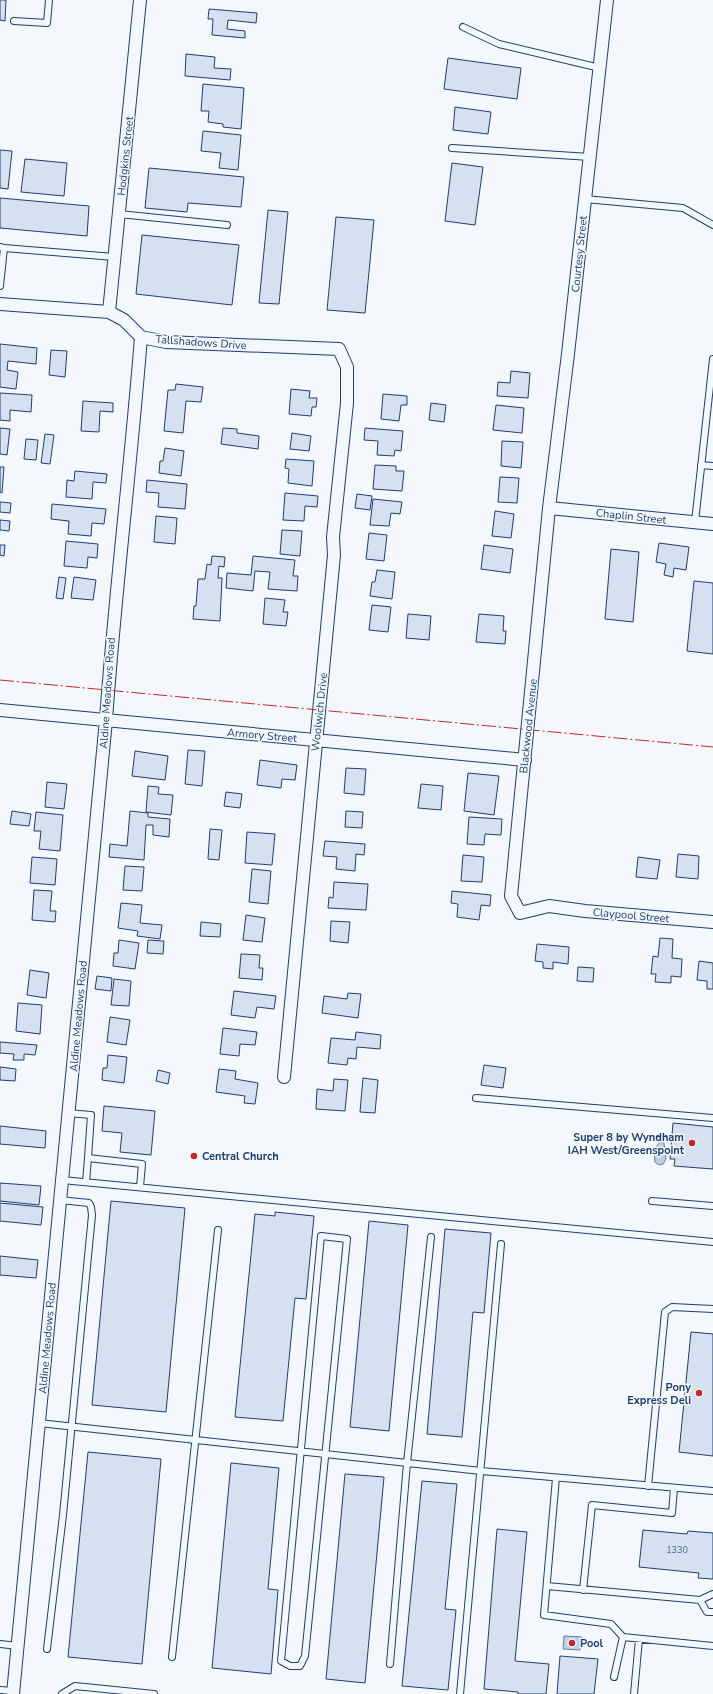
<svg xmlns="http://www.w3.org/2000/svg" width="713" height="1694" viewBox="0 0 713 1694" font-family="'Nunito Sans',sans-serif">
  <rect width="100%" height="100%" fill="#f4f7fb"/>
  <path fill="#bed0e5" stroke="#687fa3" d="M660,1142L664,1143L666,1159L663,1164L659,1165L655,1162C654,1154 654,1148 660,1142Z
    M564,1636L582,1637L580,1650L563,1649Z"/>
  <path fill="#d5e0f0" stroke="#1d3f73" d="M0,0H6L5,21L0,20Z
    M209,9L257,13L256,23L228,20L227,29L245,31V38L212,35L213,19H208Z
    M186,54L215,57L214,68L231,69L230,80L185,76Z
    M448,58L521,68L517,99L444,89Z
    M203,84L244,88L241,129L223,127V124L208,122L209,111H201Z
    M455,107L491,112L488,134L453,130Z
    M203,131L241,135L238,170L219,168L221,153L201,151Z
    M0,150L12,151L8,189L0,188Z
    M25,159L67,163L64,196L21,192Z
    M452,163L483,167L475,225L445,221Z
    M149,168L244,177L241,207L188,203L187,212L145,208Z
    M0,198L89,206L87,236L0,228Z
    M268,210L288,212L279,304L259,303Z
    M336,217L374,220L365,313L327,310Z
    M142,235L239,245L232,305L136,294Z
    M0,344L37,348L36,364L8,361L7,370L18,372L16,389L0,387Z
    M51,350L67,351L65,377L49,375Z
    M511,371L530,373L528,398L497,396L498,382L510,383Z
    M176,384L203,387L201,402L186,401L183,433L164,431L168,390H175Z
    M291,389L310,391L309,398H317L316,407H312L311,416L289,414Z
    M0,393L32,395L31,412L10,410V421L0,420Z
    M383,394L407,396V405H401L399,421L381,419Z
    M83,401L113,403V412L100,411L99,432L81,431Z
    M431,403L446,405L444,422L429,420Z
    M496,405L524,408L522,433L493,430Z
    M0,428L10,429L7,455L0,454Z
    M223,428L237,429V433L259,436L258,449L221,444Z
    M365,428L403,431L401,451L395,450L394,456L377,455L378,441L364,440Z
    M292,433L311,436L309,451L290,449Z
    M45,434L54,435L50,464L41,463Z
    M26,439L38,440L36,460L24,459Z
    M502,441L523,442L521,468L501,466Z
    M165,448L184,451L181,476L159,473L160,461H163Z
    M286,459L314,461L312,486L288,483L289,469L285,468Z
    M375,465L396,466V471H404L402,491L373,489Z
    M0,467H4L2,493L0,492Z
    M75,471L107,474L106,483L93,482L92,499L66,497L67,480L74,481Z
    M500,477L519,478L517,503L498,502Z
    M147,480L187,484L185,509L158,507L159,493L146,492Z
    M285,493L318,496L317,507L305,506L304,521L283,520Z
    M357,494L372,496L370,510L355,508Z
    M373,499L402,502L400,514L391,513L389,526L370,525Z
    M0,502L11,503L10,513L0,512Z
    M52,504L106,509L104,524L92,523L91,536L68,534L69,521L51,519Z
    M495,511L514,514L511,538L492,536Z
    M156,516L177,518L175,544L154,542Z
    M0,520L10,521L9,531L0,530Z
    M282,530L302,531L300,556L280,554Z
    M369,533L387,535L384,561L366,559Z
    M66,541L98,544L97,558L88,557L87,568L64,566Z
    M659,543L689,547L686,570L674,568L673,577L664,575L666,564L656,562Z
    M0,545H5L4,556L0,555Z
    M484,545L513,549L510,573L481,569Z
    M611,549L639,552L633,622L605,619Z
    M212,556L225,557L224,567L219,566L218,578H222L220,621L193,619L194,606H196L198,579H205L207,564L211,565Z
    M253,556L295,560L293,576H298L297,591L268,589L270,572L255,571L253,591L226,588L227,573L251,575Z
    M377,570L395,572L392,599L370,596L372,582H375Z
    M59,577L66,578L63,599L56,598Z
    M74,577L96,580L93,600L71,598Z
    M694,581L713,583V654L687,651Z
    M265,598L285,600L283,612H288L286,626L263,624Z
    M372,605L391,607L388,632L369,630Z
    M408,614L431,616L429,640L406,638Z
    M479,614L504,616L503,631H506L505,644L476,642Z
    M188,750L205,751L202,786L185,784Z
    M135,751L168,756L165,780L132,776Z
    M260,760L297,765L295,780L282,779L281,788L257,785Z
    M346,768L366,769L364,795L344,793Z
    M468,773L499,776L494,815L464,811Z
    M47,782L67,784L64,809L45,807Z
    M421,784L443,786L441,810L418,808Z
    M148,786L159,787L158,794L173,795L171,815L146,812Z
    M226,792L242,794L240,808L224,806Z
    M12,811L31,814L29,826L10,824Z
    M130,811L148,813V817L170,819L169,837L153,835V825H146L144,860L109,857L110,844L127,846Z
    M346,811L363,812L362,828L345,827Z
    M36,812L63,815L60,851L39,849L41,831H34Z
    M469,817L502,819L501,835L485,834L484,845L467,844Z
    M210,829L222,830L219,860L208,859Z
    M247,832L275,834L272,865L245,863Z
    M325,841L365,844L364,855L356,854L355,871L336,869L337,857L323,856Z
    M678,854L699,856L698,879L676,877Z
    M463,855L484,857L482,882L461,881Z
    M32,857L57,859L55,885L30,883Z
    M638,857L660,860L657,879L636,877Z
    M125,866L144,867L142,891L123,890Z
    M252,869L271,871L268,904L249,902Z
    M334,882L368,884L366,910L328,908L329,897L333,898Z
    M34,890L52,891L50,911H56L55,922L32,920Z
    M452,891L491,895L490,906L481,905L479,920L457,917L458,904L451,903Z
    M121,903L142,905L140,923L162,925L160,939L137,936L138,931L118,928Z
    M246,915L265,918L262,942L243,940Z
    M331,921L350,922L348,943L330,941Z
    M201,922L221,924L220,937L200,936Z
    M660,938L673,939L672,958L682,959L681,977L671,976V983L655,982L656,974H651L653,956L658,957Z
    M119,940L139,943L135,969L113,966L114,953H118Z
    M148,940L164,941L163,954L147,953Z
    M537,944L569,947L568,964L553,962V969L543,968V962L535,961Z
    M241,954L260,955L259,968H263L262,980L239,978Z
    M699,961L713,963V989H707V981L697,980Z
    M578,967L594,968L593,982L577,981Z
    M30,970L49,973L46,998L27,995Z
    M97,976L112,978L111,991L95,989Z
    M114,979L131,981L129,1006L111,1005Z
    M234,991L276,996L274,1009L257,1007L255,1018L231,1015Z
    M348,993L361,994L358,1018L322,1013L324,996L347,999Z
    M18,1003L42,1005L40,1034L16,1031Z
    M110,1017L130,1020L126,1045L107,1042Z
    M223,1028L257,1032L255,1045L240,1044L239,1056L220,1054Z
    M356,1032L381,1035L380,1049L357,1047L356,1059L348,1058L347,1065L328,1063L331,1038L355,1040Z
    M0,1042L37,1045L35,1055L24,1054V1060H13L14,1054L0,1053Z
    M108,1055L127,1057L124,1083L102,1080L103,1068H107Z
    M484,1065L506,1068L503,1088L481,1085Z
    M0,1067L16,1069L15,1081L0,1080Z
    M219,1069L236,1071L235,1079L258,1083L255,1104L244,1103L245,1096L216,1092Z
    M158,1070L170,1073L168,1084L156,1081Z
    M363,1078L378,1080L375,1113L360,1112Z
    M334,1079L348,1080L345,1111L316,1109L317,1089L333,1091Z
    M104,1106L155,1111L151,1155L120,1152L122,1133L102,1131Z
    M673,1123L713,1127V1169L674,1166L675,1159H670Z
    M0,1126L46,1131L45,1148L0,1144Z
    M0,1183L41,1186L39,1205L0,1201Z
    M111,1201L185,1208L166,1412L92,1405Z
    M0,1203L43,1207L41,1225L0,1221Z
    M275,1212L314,1216L306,1299L295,1298L283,1421L235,1417L255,1214L275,1216Z
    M369,1221L408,1225L389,1431L350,1427Z
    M445,1229L491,1233L484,1313L473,1312L462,1437L427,1434Z
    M0,1256L38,1260L36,1278L0,1275Z
    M691,1332L713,1334V1456L679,1452Z
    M88,1452L161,1459L142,1664L68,1657Z
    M231,1463L279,1468L268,1589L278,1590L271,1674L212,1668Z
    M345,1474L384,1477L365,1683L326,1679Z
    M422,1481L457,1484L445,1609L456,1610L448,1690L402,1686Z
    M497,1529L527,1532L515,1661L549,1664L546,1694H518V1692L484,1689Z
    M643,1530L687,1534L688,1531L713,1533V1579L698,1578L699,1573L639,1567Z
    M560,1656L598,1659L594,1694H557Z"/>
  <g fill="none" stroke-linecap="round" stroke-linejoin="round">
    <defs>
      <path id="lane" d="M14,21L47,23L49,0
        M463,27L499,44L600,68
        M452,148L590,157
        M585,199L683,208L713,225
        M119,214L227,225
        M0,247L4,248L0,286
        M4,248L114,257
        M701,465L713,466
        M695,522L713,359
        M476,1098L713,1118
        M68,1113L91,1115L88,1158L142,1164L140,1187
        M62,1180L713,1242
        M86,1182L88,1158
        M652,1201L713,1206
        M321,1236L347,1239L305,1656L300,1666H290L281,1661Z
        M39,1423L481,1471L713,1491
        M556,1478L544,1615L611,1624L623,1637L713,1646
        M648,1486L665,1312L672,1307L713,1309
        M547,1586L700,1600L707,1612H713
        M583,1590L592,1505L672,1513L674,1488
        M700,1600L713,1594
        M0,1644L18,1646
        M47,1649L63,1515L92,1215L91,1207L89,1203L60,1200
        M172,1657L218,1230
        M390,1664L407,1463L431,1237
        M614,1677L623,1637
        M0,1690L13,1691
        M62,1694L75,1686L154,1694
        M460,1694L501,1244
        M634,1694L639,1639"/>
      <path id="street" d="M607,0L568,354L549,508L511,896L520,913L549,906L585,911L713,922
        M0,304L109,312L124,320L141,337L166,342L339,349L347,367V403L333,537L334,555L284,1077
        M109,312L140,0
        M549,508L713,524
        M0,710L525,760
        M13,1694L106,720C115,592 131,465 141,337"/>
    </defs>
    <use href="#lane" stroke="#1d3f73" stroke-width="8"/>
    <use href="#street" stroke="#1d3f73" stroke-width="14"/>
    <use href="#lane" stroke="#f4f7fb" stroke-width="6"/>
    <use href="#street" stroke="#f4f7fb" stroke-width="12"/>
    <path stroke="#c62828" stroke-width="1" stroke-dasharray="14 3 2 3" stroke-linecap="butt" d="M0,680L713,747"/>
  </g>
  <g fill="#c62828" stroke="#f4f7fb" stroke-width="1.5">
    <circle cx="692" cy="1143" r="4"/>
    <circle cx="194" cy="1156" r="4"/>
    <circle cx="699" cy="1393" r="4"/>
    <circle cx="572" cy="1643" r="4"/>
  </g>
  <g text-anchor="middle" stroke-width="3" stroke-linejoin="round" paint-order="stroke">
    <g font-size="9" fill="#4b6792">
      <text x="677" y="1553">1330</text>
    </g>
    <g font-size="11" fill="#1d3f73" stroke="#f4f7fb">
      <text transform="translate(125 156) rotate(-84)" y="4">Hodgkins Street</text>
      <text transform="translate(579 254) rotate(-84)" y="4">Courtesy Street</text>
      <text transform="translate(201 342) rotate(4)" y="4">Tallshadows Drive</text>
      <text transform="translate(631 516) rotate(6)" y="4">Chaplin Street</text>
      <text transform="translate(107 693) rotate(-86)" y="4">Aldine Meadows Road</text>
      <text transform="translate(319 712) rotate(-84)" y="4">Woolwich Drive</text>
      <text transform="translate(528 726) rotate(-84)" y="4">Blackwood Avenue</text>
      <text transform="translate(262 735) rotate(5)" y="4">Armory Street</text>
      <text transform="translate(631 915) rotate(5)" y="4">Claypool Street</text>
      <text transform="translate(78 1016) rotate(-85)" y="4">Aldine Meadows Road</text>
      <text transform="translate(47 1338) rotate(-85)" y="4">Aldine Meadows Road</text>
    </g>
    <g font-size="11" font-weight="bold" fill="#1d3f73" stroke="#f4f7fb" text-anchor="end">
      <text x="684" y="1141">Super 8 by Wyndham<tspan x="684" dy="13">IAH West/Greenspoint</tspan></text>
      <text x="202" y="1160" text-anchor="start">Central Church</text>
      <text x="691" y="1391">Pony<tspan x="691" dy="13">Express Deli</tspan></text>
      <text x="580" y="1647" text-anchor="start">Pool</text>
    </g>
  </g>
</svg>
